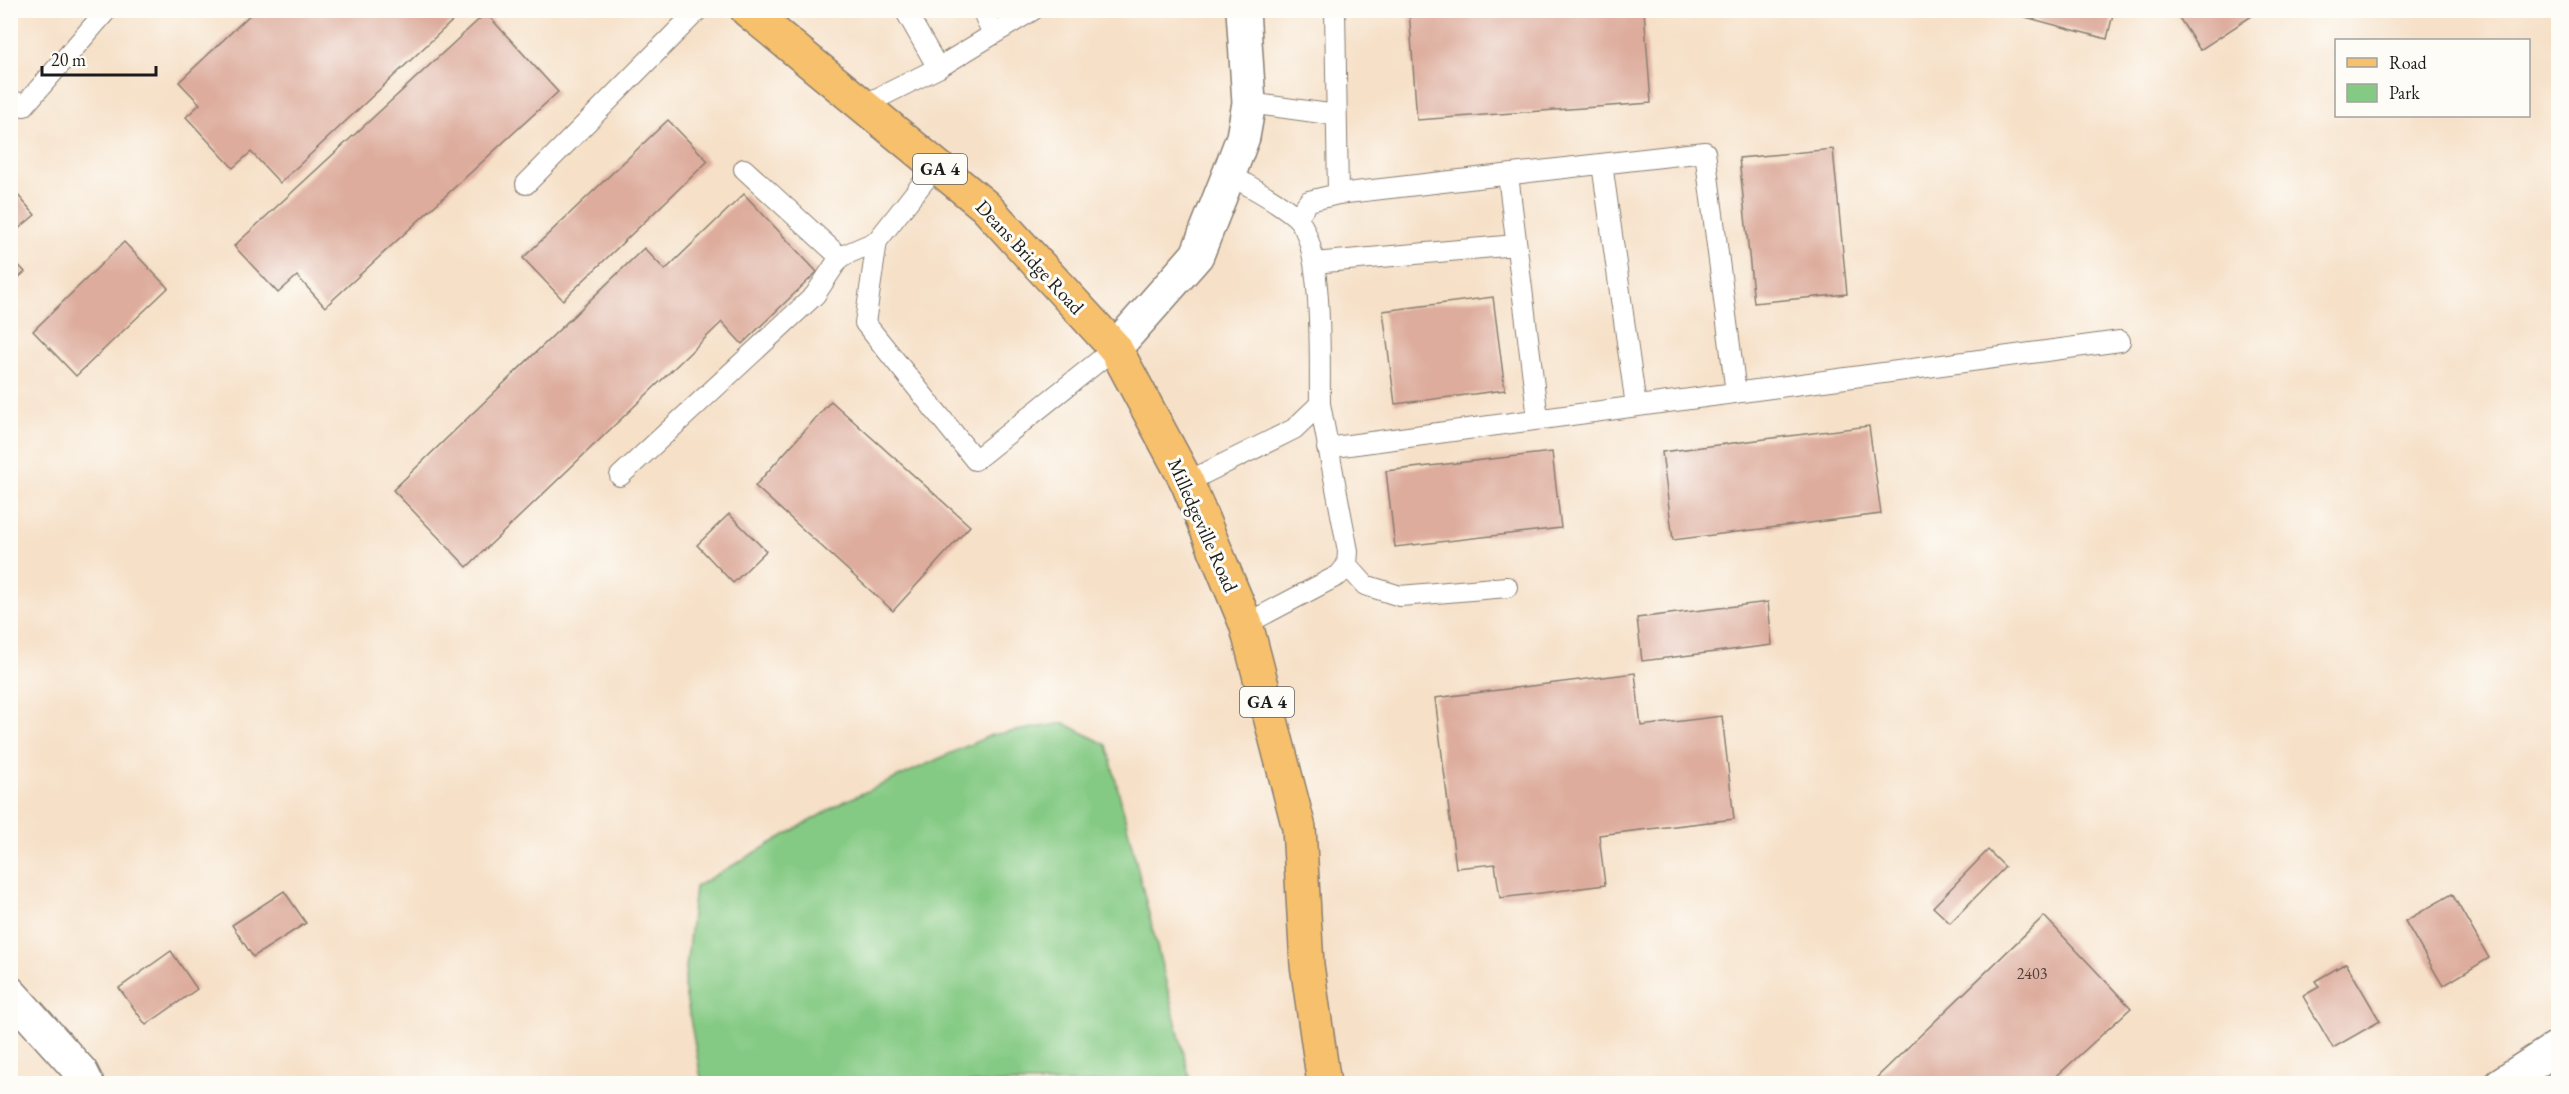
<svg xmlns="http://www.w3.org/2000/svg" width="2569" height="1094" viewBox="0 0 2569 1094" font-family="'EB Garamond',serif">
  <rect width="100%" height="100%" fill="#fdfcf7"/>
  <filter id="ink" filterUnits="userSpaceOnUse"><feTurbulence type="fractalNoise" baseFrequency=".0167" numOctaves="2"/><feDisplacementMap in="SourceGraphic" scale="12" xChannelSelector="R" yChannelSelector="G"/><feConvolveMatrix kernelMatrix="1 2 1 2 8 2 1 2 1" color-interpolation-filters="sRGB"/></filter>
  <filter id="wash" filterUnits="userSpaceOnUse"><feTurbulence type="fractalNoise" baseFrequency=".008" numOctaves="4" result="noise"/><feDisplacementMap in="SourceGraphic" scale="24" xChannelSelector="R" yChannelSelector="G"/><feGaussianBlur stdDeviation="1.35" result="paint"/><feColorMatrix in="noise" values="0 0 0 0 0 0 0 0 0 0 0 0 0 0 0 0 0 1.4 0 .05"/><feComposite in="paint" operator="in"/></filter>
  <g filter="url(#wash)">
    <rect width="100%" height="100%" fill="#f6e0c7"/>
    <path fill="#85ca84" stroke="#507350" stroke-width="1.5" d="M1064,723L1107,745L1191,1083H702L684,986L695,887L841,803L991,735Z"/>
    <g id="blocks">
      <path fill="#ddac9c" d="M255,10H464L280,183L251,152L233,168L186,117L200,104L179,82Z
        M1409,10H1644L1651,103L1417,120Z
        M1999,10H2114L2107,39Z
        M2174,10H2261L2200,50Z
        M486,13L558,92L325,307L297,276L278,293L234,246Z
        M668,120L708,161L563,300L523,258Z
        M1833,149L1847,294L1754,303L1739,158Z
        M10,186L35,215L10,236Z
        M744,194L817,272L742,344L722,322L467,567L393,490L644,248L665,270Z
        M124,242L168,288L76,376L33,331Z
        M10,256L25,272L10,285Z
        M1493,297L1505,390L1395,404L1383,311Z
        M831,401L970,526L893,611L755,486Z
        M1869,426L1881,514L1673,540L1662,452Z
        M1552,452L1561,528L1395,547L1386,471Z
        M729,514L766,551L733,583L697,545Z
        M1768,602L1772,645L1642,661L1637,618Z
        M1635,673L1641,726L1722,716L1734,819L1599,835L1605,885L1500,898L1495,864L1456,868L1435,698Z
        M1988,850L2005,867L1950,923L1933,907Z
        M284,891L306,923L253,957L232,925Z
        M2452,894L2489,958L2443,986L2405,921Z
        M2044,916L2131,1008L2048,1084H1870Z
        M171,951L197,989L146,1025L119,988Z
        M2346,963L2380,1021L2333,1048L2303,996L2319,987L2315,981Z"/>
    </g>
  </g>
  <g filter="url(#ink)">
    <use href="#blocks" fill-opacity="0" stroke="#897e72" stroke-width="1.5"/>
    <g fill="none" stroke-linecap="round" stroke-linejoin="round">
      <defs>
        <path id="service" d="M905,10L938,68
          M982,10L993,34
          M1335,10L1338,194
          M10,99L24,106L107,10
          M1249,103L1336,115
          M862,106L938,68L1033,10
          M1602,164L1636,406
          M936,166L877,241L865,323L975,460L1115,348
          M744,169L840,257L877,241
          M1508,175L1538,419
          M526,184L698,10
          M1297,217L1309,201L1338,194L1705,152L1736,393
          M1314,263L1516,245
          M1327,448L2120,341
          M620,476L815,295L840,257
          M1187,482L1294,429L1320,404C1319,364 1325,242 1295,216C1277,200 1251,188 1229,174
          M1347,565L1365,585L1400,596L1507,587
          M1246,624L1339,575L1347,565L1348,551L1320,404"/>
        <path id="minor" d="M10,993L81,1072L87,1084"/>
        <path id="tertiary" d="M1115,348L1197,255L1229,174L1243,137L1249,103L1243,10
          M2501,1084L2558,1047"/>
        <path id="primary" d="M747,10L985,206L1115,348L1187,482L1246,624L1299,828L1307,965L1324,1084"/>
      </defs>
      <use href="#service" stroke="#897e72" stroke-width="22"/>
      <use href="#minor" stroke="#897e72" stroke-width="36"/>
      <use href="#tertiary" stroke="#897e72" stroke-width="36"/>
      <use href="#primary" stroke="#897e72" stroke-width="36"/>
      <use href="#service" stroke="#fff" stroke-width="20"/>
      <use href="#minor" stroke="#fff" stroke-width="33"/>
      <use href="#tertiary" stroke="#fff" stroke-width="33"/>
      <use href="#primary" stroke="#f7c06c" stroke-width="33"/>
    </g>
  </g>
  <g text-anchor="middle" stroke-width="6" stroke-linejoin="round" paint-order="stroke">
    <g font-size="16" fill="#4c403c">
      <text x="2032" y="979">2403</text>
    </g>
    <g fill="#fdfcf7" stroke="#605f5e" stroke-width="1.5">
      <rect x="913" y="154" width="54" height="30" rx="4.5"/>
      <rect x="1240" y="687" width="54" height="30" rx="4.5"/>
    </g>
    <g font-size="18" font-weight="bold" fill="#1c1c1c">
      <text x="940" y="175">GA 4</text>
      <text x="1267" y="708">GA 4</text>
    </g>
    <g font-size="20" fill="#1c1c1c" stroke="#fdfcf7">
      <text transform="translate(1030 257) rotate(47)" y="7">Deans Bridge Road</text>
      <text transform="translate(1203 525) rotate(66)" y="7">Milledgeville Road</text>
    </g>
  </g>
  <rect width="2569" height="1094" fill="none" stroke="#fdfcf7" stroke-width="36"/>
  <rect x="2335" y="39" width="195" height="78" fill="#fdfcf7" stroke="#a3a29f" stroke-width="1.5"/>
  <rect x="2347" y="58" width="30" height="9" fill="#f7c06c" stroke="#a3a29f" stroke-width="1.5"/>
  <text x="2389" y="69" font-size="18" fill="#1c1c1c">Road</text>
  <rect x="2347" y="84" width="30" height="18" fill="#85ca84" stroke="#a3a29f" stroke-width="1.5"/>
  <text x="2389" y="99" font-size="18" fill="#1c1c1c">Park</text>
  <path d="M42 66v9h114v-9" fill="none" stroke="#1c1c1c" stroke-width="3"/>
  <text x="51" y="66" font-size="18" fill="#1c1c1c" stroke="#fdfcf7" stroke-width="4.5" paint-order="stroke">20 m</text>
</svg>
